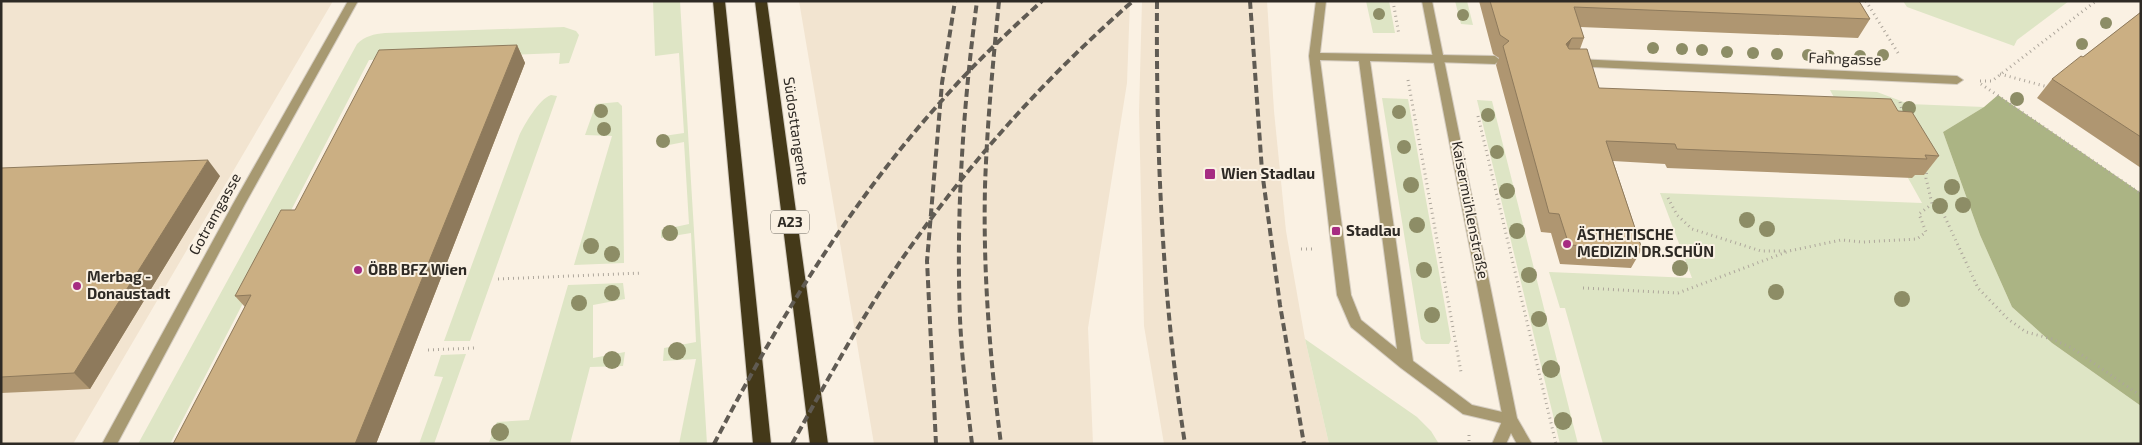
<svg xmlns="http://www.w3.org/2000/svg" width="2142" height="445" viewBox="0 0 2142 445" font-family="'Exo 2',sans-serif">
  <rect width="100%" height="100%" fill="#faf1e3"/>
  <path fill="#f2e4d0" d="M1,1H333L73,444H1Z
    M799,1H1130L1127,83L1088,328L1093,444H874Z
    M1142,1H1267L1274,111L1286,231L1305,339L1329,444H1164L1144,326L1139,112Z"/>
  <path fill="#dee5c5" d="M653,1H680L707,444H679L696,359L663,361L664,348L696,342L691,233L661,238V230L689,224L684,142L659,147L657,137L684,133L679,53L655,56Z
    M1366,1H1389L1395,33H1373Z
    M1455,1H1467L1473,25L1461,24Z
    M1903,1H2069L2017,40L2014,46L1907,7Z
    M564,27L576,31L579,35L569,63L559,64L560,53L369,60L170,444H138L357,44C365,36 374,34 385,33Z
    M1830,90L1877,92L1909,104L1984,107L1943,132L1980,235L2012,307L2052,343L2141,406V444H1603L1565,308H1560L1549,272L1692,278L1660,193L1922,203L1908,178L1910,175H1923L1837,103Z
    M551,95L557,96L470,341H444L519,136C524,125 539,99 551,95Z
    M1382,98L1408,99L1451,340L1449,344H1426L1421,339Z
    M1477,100L1492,101L1578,444H1560Z
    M618,102L622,106L624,263L574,265L612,136L585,135L596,104Z
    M623,283L625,299L593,305V358L625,352L623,366L590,367L570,444L489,442L497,422L529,420L568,285Z
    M1305,339L1417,417L1431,431L1439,444H1329Z
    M466,354L434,444H419L443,377L434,376L441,355Z"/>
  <path fill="#abb484" d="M1998,95L2141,193V406L2052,343L2012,307L1980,235L1943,132L1984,107Z"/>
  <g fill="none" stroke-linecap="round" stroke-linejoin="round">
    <defs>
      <path id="service" d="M1316,1H1326L1320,53L1440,55L1445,59L1440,63L1370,61L1413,361L1472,405L1515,415L1517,419L1515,423L1510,425L1463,414L1401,368L1351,327L1349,323L1337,295L1309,56ZM1320,60L1359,61L1397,349L1361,320L1351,295Z"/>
      <path id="minor" d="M348,1H358L245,204L117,444H102L233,204Z
        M1440,55L1495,56L1500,60L1495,64L1436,62L1435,59L1436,56Z
        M1575,59L1957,76L1963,80L1957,84L1571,66L1570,63Z"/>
      <path id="tertiary" d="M1422,1H1432L1517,418L1532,444H1517L1511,433L1506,444H1492L1503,419Z"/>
      <path id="motorway" d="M713,1H725L771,444H753Z
        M755,1H767L828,444H810Z"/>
    </defs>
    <use href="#service" stroke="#d5cdc1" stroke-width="2"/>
    <use href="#minor" stroke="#d5cdc1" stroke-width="2"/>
    <use href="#tertiary" stroke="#d5cdc1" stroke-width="2"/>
    <use href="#motorway" stroke="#d5cdc1" stroke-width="2"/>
    <path stroke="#aea79c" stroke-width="3" stroke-dasharray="1 4" stroke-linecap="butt" d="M1393,1L1399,35
      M1866,1L1898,53
      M2000,74L2048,87
      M1408,80L1461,372
      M1980,81H1992L2096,1
      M1981,84L2141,194
      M1900,102L1903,115
      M1478,116L1556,444
      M1927,168L1926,178L1932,204L1943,213L1978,288L2008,319L2026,332L2052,339L2072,348L2141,396
      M1668,198L1677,215L1692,229L1761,251H1786
      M1301,249H1313
      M498,279L642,273
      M1583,288L1678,293L1789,251L1841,240L1863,242L1917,239L1926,232L1919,214L1932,204
      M428,350L474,348
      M1469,435V444"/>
    <use href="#service" fill="#a79971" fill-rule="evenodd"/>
    <use href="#minor" fill="#a79971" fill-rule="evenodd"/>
    <use href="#tertiary" fill="#a79971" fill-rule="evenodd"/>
    <use href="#motorway" fill="#443919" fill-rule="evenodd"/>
    <path stroke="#605b53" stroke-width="4" stroke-dasharray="8 4" stroke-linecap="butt" d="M999,1C993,63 987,124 985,187C983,273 990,359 1001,444
      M1157,1C1156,150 1162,297 1185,444
      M1250,1L1262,171L1280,305L1304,444
      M714,444C778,320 851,201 945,97C975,63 1008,32 1042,1
      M792,444C823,388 854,331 889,278C958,175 1040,82 1133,1
      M936,444L927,261L942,83L955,1
      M972,444C967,402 962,361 960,319C956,213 963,107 977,1"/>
  </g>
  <g fill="#8d8d66">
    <circle cx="1379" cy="14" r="6"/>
    <circle cx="1463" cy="15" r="6"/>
    <circle cx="2106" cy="23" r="6"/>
    <circle cx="2082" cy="44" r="6"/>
    <circle cx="1653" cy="48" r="6"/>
    <circle cx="1682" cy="49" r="6"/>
    <circle cx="1702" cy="50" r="6"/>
    <circle cx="1727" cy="52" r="6"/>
    <circle cx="1753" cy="53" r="6"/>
    <circle cx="1777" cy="54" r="6"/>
    <circle cx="1808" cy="55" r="6"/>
    <circle cx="1883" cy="55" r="6"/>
    <circle cx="1829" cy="56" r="6"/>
    <circle cx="1860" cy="56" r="6"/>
    <circle cx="2017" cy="99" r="7"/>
    <circle cx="1909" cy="108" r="7"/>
    <circle cx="601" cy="111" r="7"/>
    <circle cx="1399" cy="112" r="7"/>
    <circle cx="1488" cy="115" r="7"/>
    <circle cx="604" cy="129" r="7"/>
    <circle cx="663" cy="141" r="7"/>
    <circle cx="1404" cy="147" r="7"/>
    <circle cx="1497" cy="152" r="7"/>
    <circle cx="1411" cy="185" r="8"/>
    <circle cx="1952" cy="187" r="8"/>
    <circle cx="1507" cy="191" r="8"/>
    <circle cx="1963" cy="205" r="8"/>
    <circle cx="1940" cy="206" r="8"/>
    <circle cx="1747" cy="220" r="8"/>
    <circle cx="1417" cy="225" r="8"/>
    <circle cx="1767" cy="229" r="8"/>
    <circle cx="1517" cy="231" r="8"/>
    <circle cx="670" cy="233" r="8"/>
    <circle cx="591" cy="246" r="8"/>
    <circle cx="612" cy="254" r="8"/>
    <circle cx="1680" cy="268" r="8"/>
    <circle cx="1424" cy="270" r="8"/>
    <circle cx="1529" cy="275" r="8"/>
    <circle cx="1776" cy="292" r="8"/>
    <circle cx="612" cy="293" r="8"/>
    <circle cx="1902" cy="299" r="8"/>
    <circle cx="579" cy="303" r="8"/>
    <circle cx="1432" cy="315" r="8"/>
    <circle cx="1539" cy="319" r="8"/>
    <circle cx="677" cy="351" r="9"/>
    <circle cx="612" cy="360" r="9"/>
    <circle cx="1551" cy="369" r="9"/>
    <circle cx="1563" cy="421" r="9"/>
    <circle cx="500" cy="432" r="9"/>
  </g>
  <path fill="#af9671" d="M1479,1H1859L1870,19L1858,38L1580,27L1584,38L1580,49L1599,88L1898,111L1939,156L1924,175H1915L1912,178L1667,168L1665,164L1613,161L1642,249L1631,268L1560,264L1551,233L1541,232L1496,65L1499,58L1493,54Z
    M2141,12V168L2037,98L2052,79L2083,57Z
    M517,45L525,63L376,444H173L245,307L235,296L295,210Z
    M1,168L220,176L90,389L1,393Z"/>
  <path fill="#8e7a5c" d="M1572,38L1564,58L1566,44Z
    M517,45L525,63L376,444H355Z
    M208,160L220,176L90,389L74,373Z"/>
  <path fill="#cbaf83" stroke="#8e7a5c" d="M1490,1H1859L1870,19L1574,7L1584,38H1572L1566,44L1569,49H1587L1599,88L1891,99L1898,111L1912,112L1939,156L1925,155L1927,159L1677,149L1675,144L1606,141L1642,249L1569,245L1559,214L1549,213L1503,46L1509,41L1500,35Z
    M2141,12V137L2052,79L2081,56L2083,57Z
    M517,45L355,444H173L251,295L235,296L281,210H295L379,50Z
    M208,160L74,373L1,377V168Z"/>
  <g fill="#a62c82" stroke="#faf1e3" stroke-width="2">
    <rect x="1204" y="168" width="12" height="12" rx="2.5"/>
    <rect x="1331" y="226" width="10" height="10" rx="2.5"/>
    <circle cx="1567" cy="244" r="5"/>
    <circle cx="358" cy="270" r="5"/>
    <circle cx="77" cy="286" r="5"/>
  </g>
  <g text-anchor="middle" stroke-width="4" stroke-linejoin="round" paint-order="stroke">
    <rect fill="#faf1e3" stroke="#6b665e" stroke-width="1" x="771" y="210.5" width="38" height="23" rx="4"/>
    <g font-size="14" font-weight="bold" fill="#2e2a25">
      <text x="790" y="227">A23</text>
    </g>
    <g font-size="15" fill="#2e2a25" stroke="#faf1e3">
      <text transform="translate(1845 59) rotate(2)" y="5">Fahngasse</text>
      <text transform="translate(796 131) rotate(82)" y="5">Südosttangente</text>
      <text transform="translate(1470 210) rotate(79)" y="5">Kaisermühlenstraße</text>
      <text transform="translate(215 214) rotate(-61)" y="5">Gotramgasse</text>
    </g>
    <g font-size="15" font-weight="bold" fill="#2e2a25" stroke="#faf1e3" text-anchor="start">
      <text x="1221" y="179">Wien Stadlau</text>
      <text x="1346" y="236">Stadlau</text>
      <text x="1577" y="240">ÄSTHETISCHE<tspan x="1577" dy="17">MEDIZIN DR.SCHÜN</tspan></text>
      <text x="368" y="275">ÖBB BFZ Wien</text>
      <text x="87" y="282">Merbag -<tspan x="87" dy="17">Donaustadt</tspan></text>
    </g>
  </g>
  <rect width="2142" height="445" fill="none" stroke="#2e2a25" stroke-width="5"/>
</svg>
